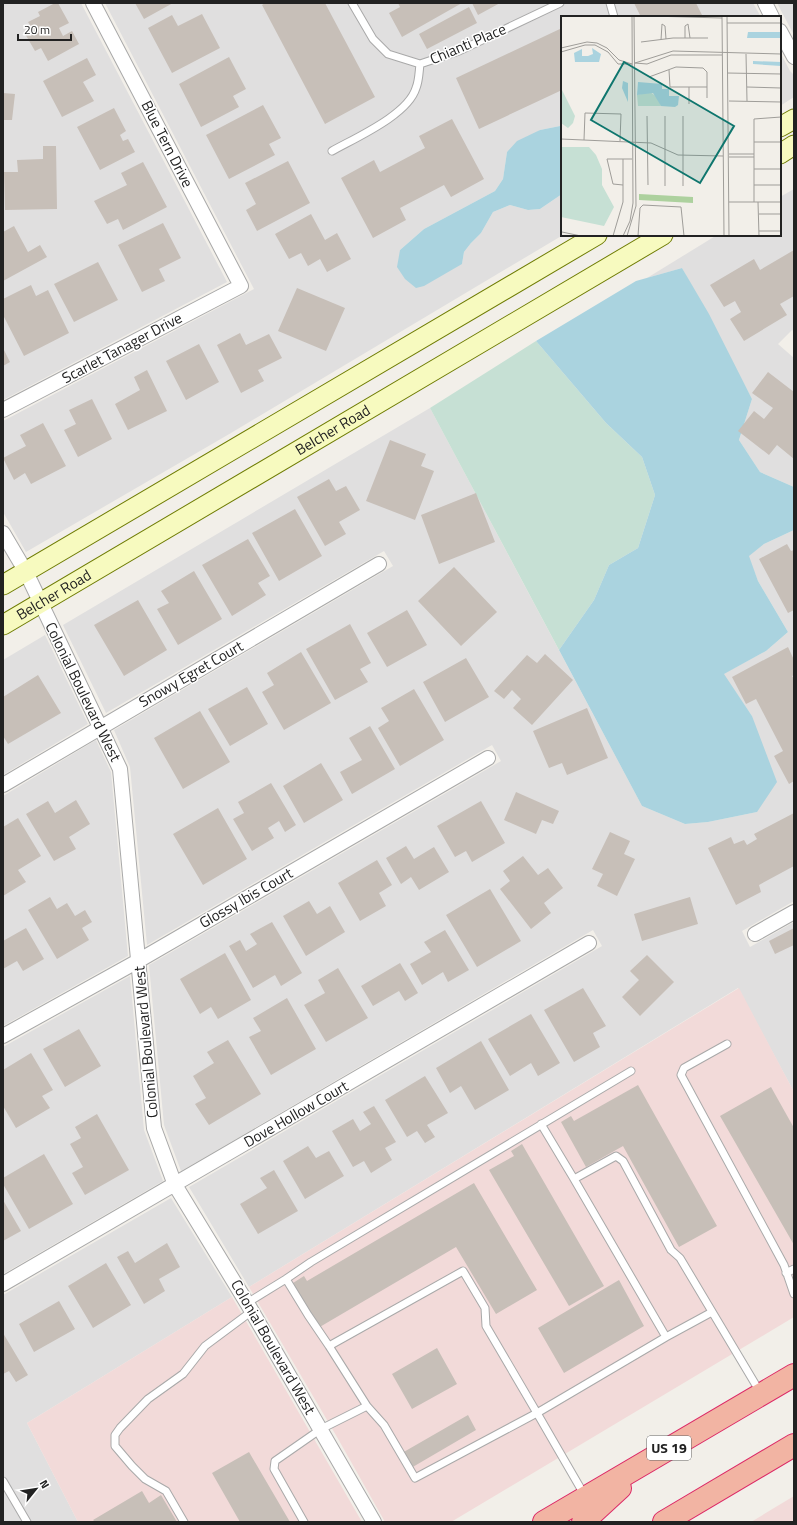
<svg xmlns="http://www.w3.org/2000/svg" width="797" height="1525" viewBox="0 0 797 1525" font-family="'Titillium Web',sans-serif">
  <rect width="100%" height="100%" fill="#f2efe9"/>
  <path fill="#e0dfdf" d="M3,3H81L227,282L3,400Z
    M105,3H753L761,17H562V124L560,126L540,130L507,152L503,179L495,191L424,229L400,250L462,264L464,252L471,243L481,233L493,212L510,205L528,210L540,209L562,194V235H563L231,433L26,552L3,512V421L254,289Z
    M777,3H794V35Z
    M780,52L790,71L794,75V97L780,106Z
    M794,189V331L792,330L778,344L794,358V487L760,472L739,440L752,399L682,268L647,278L717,235H780V197Z
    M430,408L642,806L685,824L708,822L757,812L752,716L723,674L766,651L788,632L758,581L748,556L764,544L794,530V901L742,931L750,947L794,922V1092L738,988L249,1287L189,1187L602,946L593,930L181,1171L164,1125L149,965L501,761L492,745L147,945L130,767L114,730L393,566L384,551L106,713L63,625Z
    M45,635L88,724L3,775V660Z
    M96,740L111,772L128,956L3,1026V796Z
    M130,976L144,1130L163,1181L3,1274V1047Z
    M171,1198L232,1297L27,1423L78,1522H3V1295Z"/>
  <path fill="#f2dad9" d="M739,988L794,1092V1317L451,1522H385L337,1437L249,1287Z
    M232,1297L362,1522H78L27,1423Z
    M794,1496V1522H751Z"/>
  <path fill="#c6e0d4" d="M536,341L606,423L642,457L655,495L638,548L609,565L594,600L559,650L430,408Z"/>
  <path fill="#aad3df" d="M562,124V194L540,209L528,210L510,205L493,212L481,233L471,243L464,252L462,264L424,286L416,288L405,279L397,267L400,250L424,229L495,191L503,179L507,152L517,141L540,130L560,126Z
    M682,268L709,314L752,399L739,440L760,472L794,487V530L764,544L749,556L758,581L788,632L766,651L724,674L752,716L777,782L757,812L708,822L685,824L642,806L559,650L594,600L609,565L638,548L655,495L642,457L606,423L536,341L636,281Z"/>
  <path fill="#c7bfb8" d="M55,3H58L69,23L59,28L63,36L72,31L79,44L48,61L41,48L35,51L24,32L32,28L28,22L40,16L38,12Z
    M135,3H173L144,19Z
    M265,3H325L375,97L325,124L262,5Z
    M398,3H462L402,37L389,13L400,7Z
    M472,3H500L478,15Z
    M634,3H696L703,17H641Z
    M469,7L477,23L427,49L419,34Z
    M202,14L220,48L172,73L148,28L172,15L178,26Z
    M562,28V90L479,129L456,78Z
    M229,57L246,89L233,96L239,107L201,127L179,84Z
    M87,58L96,75L83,82L94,101L62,117L43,81Z
    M3,93L15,94L12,120H3Z
    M263,105L281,138L269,144L275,155L229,179L206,135Z
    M114,108L126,131L120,135L123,141L128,139L135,152L100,170L77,127Z
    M452,119L484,179L451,197L444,185L400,208L406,220L373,238L341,178L374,160L380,172L425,148L419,136Z
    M43,146H56L57,209L5,210L4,172H18L17,160L43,159Z
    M288,161L310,203L257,231L246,210L256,204L245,183Z
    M143,162L167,207L123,230L118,219L107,224L94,201L127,185L121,173Z
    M311,214L325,240L337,233L351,259L327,272L320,259L308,266L301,253L289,259L275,234Z
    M163,223L181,258L159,269L165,281L142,292L118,245Z
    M14,226L28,252L40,245L47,257L3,281V232Z
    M794,250V296L780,304L787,315L744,341L730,319L741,312L735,301L724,307L710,285L754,259L760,270Z
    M98,262L118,300L74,322L54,284Z
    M31,285L36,296L48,290L69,333L24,356L3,315V299Z
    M297,288L345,308L326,351L278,331Z
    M240,333L246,345L269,334L282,358L258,370L264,381L241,393L217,345Z
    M199,344L219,382L186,400L166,361Z
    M3,348L10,362L3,366Z
    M147,370L167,411L128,430L115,404L140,390L134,377Z
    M768,372L794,392V459L777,445L769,455L738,431L754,411L764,419L773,408L752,393Z
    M92,399L112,439L78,457L64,430L76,424L69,410Z
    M43,423L66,466L31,484L25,473L14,480L3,458L26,446L20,435Z
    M390,440L426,454L421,466L434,471L415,520L366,501Z
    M329,479L336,491L346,486L360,510L339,522L346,534L325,546L297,497Z
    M476,493L495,542L439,564L421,515Z
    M295,509L322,556L279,581L252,533Z
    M248,539L270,576L258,583L266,595L232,616L202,565Z
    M787,544L791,551L794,550V610L788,613L759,559Z
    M454,567L497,612L461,646L418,601Z
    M194,571L222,619L178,645L157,609L169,603L161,591Z
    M138,600L167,650L124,676L94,625Z
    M407,610L427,645L387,667L367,633Z
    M350,624L371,663L360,669L368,682L335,700L306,649Z
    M788,647L794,660V675L792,676L794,679V781L789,784L774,756L783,751L756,699L746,704L732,677Z
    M301,652L331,703L284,730L262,692L274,685L267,673Z
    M545,654L573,680L532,725L513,708L521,699L512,690L504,699L494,691L527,655L537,663Z
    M466,658L489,697L445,722L423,682Z
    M38,675L61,713L8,744L3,736V697Z
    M247,687L268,724L230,746L208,709Z
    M414,689L444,740L400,766L378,728L389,721L381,708Z
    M587,708L608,758L567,775L562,763L549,768L533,731Z
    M200,711L230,762L183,789L154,738Z
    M370,726L395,769L352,794L340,772L362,760L349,738Z
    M321,763L343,800L304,823L283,786Z
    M271,783L296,825L285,832L279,821L268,828L274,838L252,851L233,819L244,813L238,802Z
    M516,792L559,811L553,824L542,820L536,834L504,820Z
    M76,800L90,824L69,837L76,849L54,861L26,814L48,801L55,813Z
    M481,801L505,843L472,862L466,851L455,857L437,826Z
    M218,808L247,859L203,885L173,834Z
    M794,813V866L759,885L761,892L736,905L708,848L731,837L734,844L744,840L747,845L757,839L754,834Z
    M18,818L41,856L18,870L26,882L3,896V827Z
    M610,832L630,841L624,854L635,859L617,896L597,886L603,874L592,869Z
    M406,846L414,859L434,847L449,872L419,890L411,877L401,884L386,858Z
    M523,856L538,875L548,868L563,888L544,903L551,913L531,929L500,889L510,881L503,871Z
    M377,860L392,885L379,893L386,906L360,921L338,883Z
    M490,889L521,941L477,967L446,915Z
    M50,897L57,909L67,903L75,916L85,910L92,922L82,928L89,940L57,959L28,910Z
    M690,897L698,924L642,941L634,914Z
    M309,901L317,914L330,906L345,932L306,956L283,916Z
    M272,922L302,973L281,986L275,975L253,988L229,946L240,940L246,951L257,944L250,934Z
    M26,928L44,959L23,971L17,961L3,969V941Z
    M794,928V945L775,954L769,941Z
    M445,930L469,970L448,982L443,972L422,985L410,964L431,952L424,942Z
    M225,953L251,1000L218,1019L211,1007L200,1014L180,979Z
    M647,955L674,982L640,1016L622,997L639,980L630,971Z
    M400,963L418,993L405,1001L399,991L373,1006L361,986Z
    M338,968L368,1018L326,1042L304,1005L325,993L318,980Z
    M583,988L606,1026L593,1033L600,1047L574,1062L544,1010Z
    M287,998L316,1049L271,1075L249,1037L261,1031L253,1018Z
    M531,1014L560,1063L538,1076L531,1063L510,1076L488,1039Z
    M79,1029L101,1066L65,1087L43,1049Z
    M228,1040L261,1094L209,1125L195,1104L206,1098L193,1076L214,1063L207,1052Z
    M481,1041L509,1090L475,1110L461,1086L450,1093L436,1068Z
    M31,1053L53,1090L42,1096L50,1108L16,1128L3,1106V1070Z
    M425,1076L448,1113L427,1125L435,1137L425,1143L417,1131L407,1137L385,1100Z
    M638,1085L717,1226L679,1247L623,1146L586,1167L561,1122L571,1116L574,1121Z
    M771,1087L794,1128V1245L720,1116Z
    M374,1106L396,1142L385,1148L392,1160L371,1173L364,1161L353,1167L332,1131L353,1119L360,1131L371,1124L363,1112Z
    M97,1114L129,1170L85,1195L72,1173L83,1167L70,1144L81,1138L75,1127Z
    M522,1144L604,1286L569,1306L489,1170L514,1156L511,1151Z
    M308,1146L316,1158L329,1151L344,1176L305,1199L283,1161Z
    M44,1154L73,1204L29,1229L3,1184V1178Z
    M274,1170L298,1211L258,1234L240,1204L267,1188L260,1178Z
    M474,1183L537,1290L496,1314L456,1247L318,1328L293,1283L304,1276L307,1281Z
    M3,1200L21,1231L3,1241Z
    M167,1243L180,1267L159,1279L165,1291L144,1304L117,1257L128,1251L135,1263Z
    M106,1263L131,1305L93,1328L68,1286Z
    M619,1280L644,1326L564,1373L538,1328Z
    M59,1301L75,1329L34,1352L19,1324Z
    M3,1333L28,1375L16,1382L9,1371L3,1374Z
    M437,1348L457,1384L412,1409L392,1374Z
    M468,1415L476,1430L411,1468L402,1453Z
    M249,1452L290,1522H240L212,1473Z
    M142,1491L149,1503L161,1495L177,1522H95L93,1520Z"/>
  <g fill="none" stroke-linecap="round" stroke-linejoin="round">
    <defs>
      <path id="service" d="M352,3L373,39L388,54L420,64L459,51L560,3
        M610,3L614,17
        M332,151C355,138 408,115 416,88C419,81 419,72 420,64
        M727,1044L684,1068L681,1075L784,1265L794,1294
        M541,1124L574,1179
        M786,1273L794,1269
        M286,1279L308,1315L329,1346
        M247,1303L286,1279L311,1262L631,1071
        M666,1337L712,1312
        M3,1481L27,1522
        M585,1496L537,1413L666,1337L574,1179L616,1156L623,1161L671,1250L680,1258L760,1392
        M184,1522L166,1491L145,1479L132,1466L115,1446V1435L120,1428L148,1399L183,1374L205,1346L252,1311
        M304,1522L274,1469L275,1461L321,1429L367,1406L329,1346L463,1271L485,1308L486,1326L537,1413L415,1478L384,1425L367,1406"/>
      <path id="minor" d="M765,3L772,17
        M780,31L794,57
        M3,410L241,286L93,3
        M3,533L26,572L120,769L154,1128L175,1185L247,1303L374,1522
        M3,785L379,564
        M755,934L794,912
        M3,1036L138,961L488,758
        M3,1284L589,943"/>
      <g id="secondary">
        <path d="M780,127L794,119"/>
        <path d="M780,154L794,145"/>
        <path d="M3,585L597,235"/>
        <path id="s1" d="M3,625L663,235"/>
      </g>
      <path id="trunk" d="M544,1522L794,1375
        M583,1522L620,1488
        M664,1522L794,1445"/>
    </defs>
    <use href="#service" stroke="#a9a9a9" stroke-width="9"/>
    <use href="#minor" stroke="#a9a9a9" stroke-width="16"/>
    <use href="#secondary" stroke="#707d05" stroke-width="21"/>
    <use href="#trunk" stroke="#dc2a67" stroke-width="24"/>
    <use href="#service" stroke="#fff" stroke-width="7"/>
    <use href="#minor" stroke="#fff" stroke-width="14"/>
    <use href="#secondary" stroke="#f7fabf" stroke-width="19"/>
    <use href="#trunk" stroke="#f2b4a3" stroke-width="22"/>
  </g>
  <g text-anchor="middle" stroke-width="3" stroke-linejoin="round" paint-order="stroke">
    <rect fill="#fff" stroke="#646464" stroke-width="1" x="647" y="1436" width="44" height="24" rx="3"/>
    <g font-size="14" font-weight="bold" fill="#222">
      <text x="669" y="1453">US 19</text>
    </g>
    <g font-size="15" fill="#222" stroke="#fff">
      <text transform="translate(468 44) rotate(-23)" y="5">Chianti Place</text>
      <text transform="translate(167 144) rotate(63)" y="5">Blue Tern Drive</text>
      <text transform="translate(122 348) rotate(-28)" y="5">Scarlet Tanager Drive</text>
      <text dy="5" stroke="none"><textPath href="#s1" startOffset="383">Belcher Road</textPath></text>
      <text dy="5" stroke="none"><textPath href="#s1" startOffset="59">Belcher Road</textPath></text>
      <text transform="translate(191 674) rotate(-30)" y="5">Snowy Egret Court</text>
      <text transform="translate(83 692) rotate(64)" y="5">Colonial Boulevard West</text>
      <text transform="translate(246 898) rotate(-30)" y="5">Glossy Ibis Court</text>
      <text transform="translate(146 1042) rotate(-95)" y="5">Colonial Boulevard West</text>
      <text transform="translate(296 1114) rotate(-30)" y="5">Dove Hollow Court</text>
      <text transform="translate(273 1347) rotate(60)" y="5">Colonial Boulevard West</text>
    </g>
  </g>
  <g transform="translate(561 16)">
    <rect width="220" height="220" fill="#f2efe9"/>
    <path d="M78,178L132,181V187L78,184Z" fill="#add19e"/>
    <path d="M0,72L14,100L12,107L7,112L0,107ZM89,76L96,81L100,90H77L76,79ZM0,131H28L35,139L41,153V169L53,191L43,210L0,201Z" fill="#c6e0d4"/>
    <path d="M187,16H220V22H186ZM31,32L40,38L38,46H14L13,37L21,33V40H27L32,38ZM192,45L220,46V50L192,48ZM62,65L67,67V86L61,72ZM77,66L101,68V73H108V80H118L117,89L114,91L100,90L92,77L76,79Z" fill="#aad3df"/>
    <path fill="none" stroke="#9f9d99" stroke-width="1" d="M89,0L161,2M161,0L163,220M166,0L168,220M166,7H220M124,22V10L127,8L129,22M100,24L101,8L104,10L105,23M80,26L112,22H147M0,32L26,26L36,27L46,32L58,44L71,48M0,36L24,29H34L47,36L57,48H71M185,38L186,85M74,47L112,35L220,38M74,47L86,48L110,39H161M108,54L109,71H146M166,57L220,58M88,61L115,51L142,52L146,56V82M186,71L220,72M168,85L220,86M128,88V71M86,100L87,169M122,100V170M0,123L90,127L117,139L162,140M23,124L24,97L60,98L59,125M193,126H220M168,138H193M168,141H193M193,153H220M62,169L52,168L46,143H71M193,169H220M104,170V100M168,186H220M193,186V103L220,101M197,186L198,220M198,198H220M198,215H220M1,216L20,220M52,220L62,186V143M62,220L69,205L72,187L71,0M66,220L75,190L73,0M77,220L79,192L82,189L120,191L123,220"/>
    <path fill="#0f766e" fill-opacity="0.15" stroke="#0f766e" stroke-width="2" d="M63,46L173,110L139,167L30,104Z"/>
    <rect width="220" height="220" fill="none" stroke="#222" stroke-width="2"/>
  </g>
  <rect width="797" height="1525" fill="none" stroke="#222222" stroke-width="8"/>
  <g transform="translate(36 1489) rotate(60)" stroke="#ffffff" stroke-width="3" paint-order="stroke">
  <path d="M0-3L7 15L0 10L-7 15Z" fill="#222222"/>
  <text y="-6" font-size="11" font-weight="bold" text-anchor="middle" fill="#222222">N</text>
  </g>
  <path d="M18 34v6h53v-6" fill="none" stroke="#222222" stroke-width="2"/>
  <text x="24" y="34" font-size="12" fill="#222222" stroke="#ffffff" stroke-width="3" paint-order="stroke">20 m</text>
</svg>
